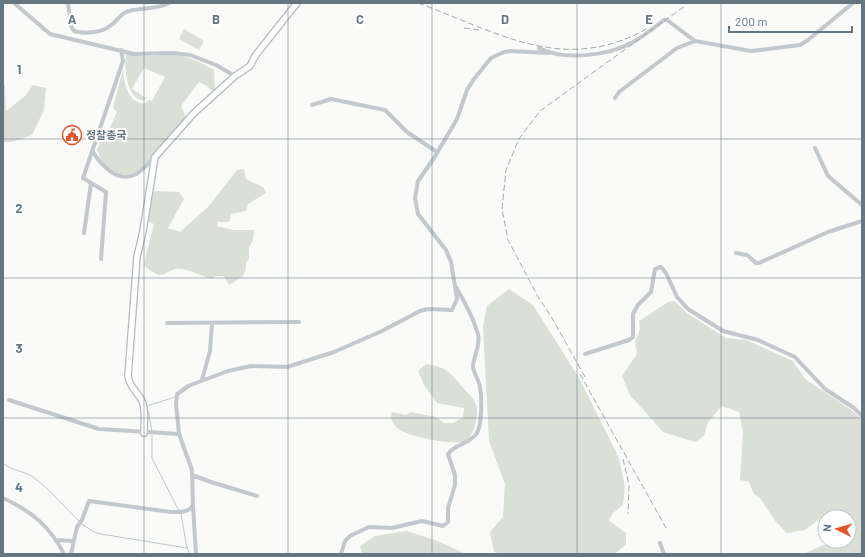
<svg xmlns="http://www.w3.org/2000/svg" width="865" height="557" viewBox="0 0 865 557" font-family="Barlow,'Noto Sans KR',sans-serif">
  <rect width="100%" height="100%" fill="#fafaf8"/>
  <path fill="#dadfd7" d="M184,29L204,41L199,50L179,39Z
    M126,53C143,60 159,53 176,55C190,57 202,63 214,70L215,90L212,91L207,86L199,82L181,106L186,117C175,129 147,168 133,173C126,176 119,174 112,171C104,166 99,158 97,149L103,137L105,138L117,112L113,108L123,69C124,83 128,105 146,103L149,100L152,101L165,77L144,68L132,89L146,98L144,100C126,101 124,66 126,53Z
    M3,85H5L6,111L25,96L33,85L46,88L44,110L32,135L12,142H3Z
    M244,169L246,179L263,187L266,193L248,204L246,211L231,214L229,222H218L217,226L234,230H254L253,240L249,248V258L246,263V270L242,277L229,285L224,276H216L211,279C202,276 190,270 181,269C163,267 167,286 144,265C146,251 151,239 154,224L147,221L150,196L155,191L179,192L184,199L168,228L180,232L208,207L237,170Z
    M509,289L533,305L579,378L619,458L625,487L623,505L613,513L609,521L626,533V544L615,554H499L494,552L490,532L503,517L505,484L489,441L483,327L487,306Z
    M675,301L688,314L726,338L746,340L793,361L805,379L850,409L862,420V554H803L833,541H849V517H822L805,530L787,533L776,522L760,498L754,494L749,482L740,480L743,432L739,412L722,406L708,422L704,436L695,442L663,432L630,395L622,376L637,354L635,342L640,329L639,321L668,302Z
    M426,364C452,368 451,376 468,393C476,401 479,408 476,420C475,427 472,437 465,441C454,446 402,436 395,426C392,422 390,416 392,412L406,415L411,412L436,417L444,423H454L463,417L464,408L437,403L424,385L418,371Z
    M407,531L438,541L466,554H362L360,546L375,536Z"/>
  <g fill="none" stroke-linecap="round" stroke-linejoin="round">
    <path stroke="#bbc7cb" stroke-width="1" d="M179,395L190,387
      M152,431L147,406L175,397
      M152,435V458L179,511
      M3,463C11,471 22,470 33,477C51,490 64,507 80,522
      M181,514L187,548
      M82,524L94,532L101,534L187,548L190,554"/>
    <defs>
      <path id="secondary" d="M144,433C144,423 146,410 142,401C138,392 129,387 128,376L137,257L143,231L155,157L194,113L235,76L250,66L255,56L297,3"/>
    </defs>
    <use href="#secondary" stroke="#b3babf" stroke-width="8"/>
    <path stroke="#c3c8cc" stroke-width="4" d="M14,3L50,34L134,54L173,53L190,55L216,65L235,76
      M68,3L71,26L74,31C83,34 102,33 110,26C118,21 120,13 129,11C143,7 156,10 169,3
      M539,48C564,61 608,56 633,42C644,36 654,28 664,20H667L695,41L751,51L800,45L808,40L853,3
      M615,98L619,92L677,48L695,41
      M312,105L331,99L385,110L407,132L437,152
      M815,148L828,176L862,205
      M93,152C101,165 118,184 136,174C143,170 149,163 155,157
      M84,233L91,183
      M736,253L747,255L756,263H759L828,232L862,221
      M101,259L106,192L83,178L123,61L121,50
      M167,323L299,322
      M585,354L629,340L633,337V314L638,305L651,292L655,269L661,267L666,273L677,297L688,309L723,331L758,340L795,357L825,389L854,408L862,416
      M202,380L210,351L212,324
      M9,400L99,429L179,434L176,403L177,394L188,386L228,371L251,366L287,367L334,352L382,331L420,311L428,309L452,310L457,299L451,262L446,250L418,214L415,198L418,181L434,158L457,119L467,90L474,79L491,58L504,52L511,51L549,53
      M192,475L211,482L257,496
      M3,498C31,511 50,526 64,554
      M193,506L196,554
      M56,540L72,541
      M660,543L664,554
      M71,554L77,527L82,520L89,501L171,512C179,512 189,513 193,505L192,470L179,434
      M341,554L345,541L350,536L369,527L392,528L422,521L443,526L448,522V508L455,485V475L448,454C455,444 470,444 477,433C482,424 482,398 480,387C479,380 474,374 473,367C473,356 481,346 478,334C473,317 465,303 456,287"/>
    <use href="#secondary" stroke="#fff" stroke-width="5.5"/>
    <path stroke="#a2aab0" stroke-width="1" stroke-dasharray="6 3" stroke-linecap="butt" d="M418,3C498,32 564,76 648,28
      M464,28L480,30
      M580,374L666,528
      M585,377L552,318L537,295L508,240L502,209L506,170L519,139L540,111L685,6
      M623,459L629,485L628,514"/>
  </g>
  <path fill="none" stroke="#657683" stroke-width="1" stroke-opacity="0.55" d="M144,3V554M288,3V554M432,3V554M577,3V554M721,3V554M3,139H862M3,278H862M3,418H862"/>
  <defs>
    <symbol id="civic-ring" viewBox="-11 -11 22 22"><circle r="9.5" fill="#fff" stroke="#e4572e" stroke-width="1.5"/><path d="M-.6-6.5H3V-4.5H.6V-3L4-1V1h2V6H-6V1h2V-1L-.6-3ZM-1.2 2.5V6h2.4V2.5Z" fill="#e4572e"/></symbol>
  </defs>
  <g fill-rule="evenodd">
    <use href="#civic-ring" x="61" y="124" width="22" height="22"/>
  </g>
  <g text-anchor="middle" stroke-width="4" stroke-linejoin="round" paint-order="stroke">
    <g font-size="11" font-weight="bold" fill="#657683" stroke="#fff" text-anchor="start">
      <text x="86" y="139">정찰총국</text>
    </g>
  </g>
  <g font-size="13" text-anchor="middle" font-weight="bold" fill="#657683" stroke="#fff" stroke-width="4" stroke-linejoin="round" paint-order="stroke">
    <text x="72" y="24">A</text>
    <text x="216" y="24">B</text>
    <text x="360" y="24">C</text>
    <text x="505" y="24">D</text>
    <text x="649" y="24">E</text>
    <text x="19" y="74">1</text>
    <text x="19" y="213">2</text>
    <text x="19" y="353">3</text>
    <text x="19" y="492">4</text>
  </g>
  <rect width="865" height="557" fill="none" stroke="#657683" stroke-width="8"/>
  <g transform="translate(837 529) rotate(275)"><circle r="19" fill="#ffffff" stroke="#c1c8cd"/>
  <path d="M0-3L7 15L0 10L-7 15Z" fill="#e4572e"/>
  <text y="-6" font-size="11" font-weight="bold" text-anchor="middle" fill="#657683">N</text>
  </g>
  <path d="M729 26v6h123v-6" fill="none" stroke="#657683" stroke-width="2"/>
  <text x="735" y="26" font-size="12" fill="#657683" stroke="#ffffff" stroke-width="3" paint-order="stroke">200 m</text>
</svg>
